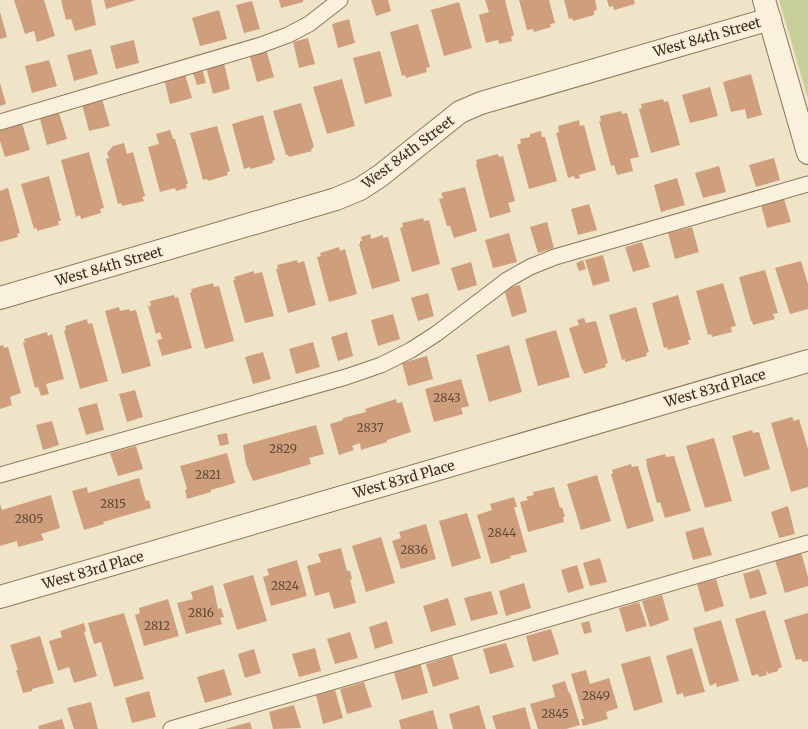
<svg xmlns="http://www.w3.org/2000/svg" width="808" height="729" viewBox="0 0 808 729" font-family="Merriweather,serif">
  <rect width="100%" height="100%" fill="#f0e4c8"/>
  <path fill="#c9cf9b" d="M779,0H808V99Z"/>
  <path fill="#cf9f7d" d="M14,0H44L55,36L37,42L34,31L25,34Z
    M61,0H91L96,25L75,31L71,19L66,20Z
    M104,0H136L106,9Z
    M279,0H303V2L281,8Z
    M371,0H388L391,11L376,16Z
    M485,0H505L514,35L511,37L512,41L499,44L498,40L486,43L479,15L489,12Z
    M519,0H549L555,23L550,24L551,27L534,32L533,29L527,30Z
    M564,0H595L597,10L594,11V15L573,21L572,18L569,19Z
    M607,0H634L635,4L614,10L613,6L609,7Z
    M252,1L260,29L244,33L236,5Z
    M459,2L472,48L444,56L431,10Z
    M219,10L227,39L200,46L192,18Z
    M0,12L7,37L0,39Z
    M349,19L355,43L338,48L332,24Z
    M418,24L430,67L426,68L427,72L406,78L405,75L402,76L390,32Z
    M308,38L315,64L299,68L293,42Z
    M134,40L139,63L116,69L110,46Z
    M91,49L98,74L74,81L67,55Z
    M266,49L274,77L257,82L249,53Z
    M380,51L392,96L365,104L353,58Z
    M49,60L57,86L32,93L25,66Z
    M224,63L230,89L213,94L206,67Z
    M202,68L206,83L197,85L192,70Z
    M185,74L192,98L170,104L164,79Z
    M751,74L762,115L747,119L745,109L731,112L723,82Z
    M342,79L355,126L327,134L313,87Z
    M0,83L6,104L0,106Z
    M710,87L718,116L690,123L682,95Z
    M102,99L110,126L89,131L82,104Z
    M663,99L664,102L668,101L680,145L651,153L639,109L642,108L641,104Z
    M301,103L314,147L311,149L312,151L289,157L288,155H286L273,111Z
    M621,111L622,114L627,113L639,157L630,159L633,171L617,175L614,165L611,166L599,121H601L600,116Z
    M59,113L67,139L47,145L40,119Z
    M263,115L275,160L272,161L273,163L250,169V167L244,169L232,124Z
    M579,120L580,126L584,125L596,170L579,175L580,178L575,179L574,176L568,178L556,133L559,132L558,126Z
    M22,123L30,150L5,157L0,141V129Z
    M217,126L230,171L227,172L228,175L208,181L207,179L203,180L190,133Z
    M170,130L173,139H175L188,184H186L187,188L176,191L175,188L160,192L148,147L159,144L156,134Z
    M541,131L542,137H545L557,181L529,189L517,145L521,143L520,139L530,137V134Z
    M124,143L127,154L133,152L145,196L142,197L144,201L122,206L121,203L118,204L106,159L109,158L107,153L113,146Z
    M89,152L104,208L100,209L101,213L81,219L80,215L76,217L61,160Z
    M498,154L499,157L503,156L515,201L508,203L511,212L490,218L476,165L477,164L476,160Z
    M774,158L780,180L756,187L749,165Z
    M719,166L726,192L703,198L695,173Z
    M49,176L61,221H58L59,225L37,231V228L34,229L21,184Z
    M677,178L685,205L661,212L654,185Z
    M465,187L477,231L454,238L450,226H447L439,199L443,198L441,193Z
    M8,188L20,233L17,234L18,237L0,242V191Z
    M784,199L791,222L767,228L761,205Z
    M589,204L597,230L578,235L571,209Z
    M423,218L424,221L429,220L440,264L412,272L400,228L403,227L402,223Z
    M547,222L554,248L538,253L530,227Z
    M692,227L699,252L675,259L668,233Z
    M509,233L517,262L493,268L485,240Z
    M370,234L371,239L383,235V238L388,237L400,281L372,289L359,244H360V241H362L361,237Z
    M642,242L650,267L633,272L625,247Z
    M339,247L340,251L345,249L357,294L329,302L317,257L321,256L320,253Z
    M603,255L610,281L593,286L585,260Z
    M297,260L298,263L304,261L316,305L288,313L276,269H278L277,265Z
    M583,260L586,269L579,271L576,263Z
    M801,261L808,284V309L790,314L775,268Z
    M471,262L477,285L458,291L451,268Z
    M765,270L778,313L773,314L775,319L753,325L752,321H751L739,277Z
    M254,271V274L262,272L274,316L245,323L233,280H235L234,277Z
    M213,283L214,287L219,286L234,341L205,349L190,293L192,292L191,289Z
    M723,283L736,326L731,327L732,332L712,337L711,334L708,335L696,291Z
    M520,285L527,312L512,317L504,289Z
    M428,293L434,316L418,321L411,298Z
    M174,295L175,298L178,297L192,348L162,356L157,340L162,339L160,332L156,334L148,306H151L150,301Z
    M678,295L691,340H688L689,344L668,350L667,347L664,348L652,303Z
    M119,307L120,311L129,309L130,311L136,310L151,366L122,374L105,311Z
    M636,307L649,352L646,353L647,356L625,362V359L622,360L609,315Z
    M393,314L400,339L378,346L371,320Z
    M584,318L586,323L596,321L608,363L605,364L606,367L584,374L583,370H582L569,328L579,325L577,320Z
    M87,319L88,324L92,323L108,381L80,389L64,331L66,330L65,326Z
    M556,330L570,377L538,386L525,339Z
    M47,332L48,336L52,334L64,379L46,384L49,394L41,396L38,387L35,388L23,343L25,342L24,339Z
    M347,332L353,356L338,361L331,337Z
    M313,342L320,367L296,374L289,349Z
    M3,345L4,348L8,347L21,393L10,397L12,405L0,409V346Z
    M509,345L522,392L489,402L476,355Z
    M263,352L271,379L253,384L245,357Z
    M427,356L433,379L408,386L402,363Z
    M461,379L469,406L461,408L463,414L434,422L425,389Z
    M135,390L143,417L127,422L119,394Z
    M396,399L397,403L402,402L411,432L387,440V442L361,450L360,443L352,446L354,450L339,455L330,424L343,420V418L366,412L365,409Z
    M97,403L104,430L86,435L78,408Z
    M792,417L794,421L799,419L808,449V487L791,492L771,423Z
    M52,421L59,445L43,450L36,425Z
    M316,425L324,454L309,458L311,464L253,481L246,464L243,445Z
    M752,430L753,433L759,432L770,469L744,477L732,436Z
    M227,433L229,444L220,446L217,435Z
    M714,438L732,501L705,508L686,446Z
    M136,446L143,469L118,476L110,453Z
    M227,453L235,483L211,490V492L187,499L185,490L187,489L180,466Z
    M665,454L666,457L674,456L691,511L665,518L660,502L657,503L646,463H647L646,459Z
    M631,464L632,467L638,466L654,521L627,529L611,474L613,473L612,470Z
    M597,475L611,521L581,530L567,484Z
    M139,478L146,501L149,500L151,508L103,522L104,524L84,530L72,491L87,487L88,493Z
    M554,487L560,508L562,507L565,517H563L564,522L528,532L520,502L528,500L526,497L534,495L533,492Z
    M51,495L60,528L41,534L44,540L18,547L17,541L0,546V504L2,510Z
    M514,497L517,507H514L527,552L510,556L511,558L491,564L477,515L492,510L490,504Z
    M788,506L795,534L779,538L771,512Z
    M467,513L481,558L452,567L439,521Z
    M426,524L436,559L401,569L392,541L401,538L399,532Z
    M703,527L712,555L693,560L685,532Z
    M381,537L395,583L366,592L352,546Z
    M341,548L347,571H350L352,579L350,580L356,603L334,609L329,592L315,596L307,566L321,562L318,554Z
    M801,552L808,577V586L785,593L775,560Z
    M600,558L607,582L590,586L583,563Z
    M297,560L307,596L271,606L263,577L269,575L267,569Z
    M577,565L584,588L568,593L561,570Z
    M759,569L767,594L750,599L743,574Z
    M253,575L267,621L237,630L223,584Z
    M716,579L724,606L705,612L697,584Z
    M524,583L531,608L506,616L499,591Z
    M213,585L218,609L221,608L224,617L220,618L222,624L186,634L177,603L193,599L191,592Z
    M491,591L498,614L471,621L464,598Z
    M662,595L669,620L650,627L642,601Z
    M448,598L456,625L431,632L423,606Z
    M168,599L179,636L144,646L135,615L140,613L139,608Z
    M639,602L647,626L626,632L619,608Z
    M765,610L782,667L778,669V671L768,674L767,671L766,672L767,675L759,677L758,674L752,676L735,619Z
    M124,613L144,679L114,687L101,642L94,644L88,623Z
    M808,613V661L803,662L801,659L796,660L784,620Z
    M721,620L739,681L717,687L716,683L710,686L693,628Z
    M387,621L393,643L375,649L369,627Z
    M589,621L592,632L584,634L581,623Z
    M84,623L86,631L84,632L97,676L74,683L69,667L58,671L49,641L62,637L60,631Z
    M551,629L559,654L533,662L526,636Z
    M350,632L358,658L335,664L327,639Z
    M40,636L54,683L32,689V691L23,693L16,670H18L10,645Z
    M506,643L514,667L490,674L483,649Z
    M315,648L321,671L299,677L292,654Z
    M692,648L705,692L684,697L683,693L677,695L666,656Z
    M254,649L261,673L245,678L238,654Z
    M452,656L459,679L433,687L426,664Z
    M650,656L663,702L634,711L621,664Z
    M420,662L428,693L402,700L393,670Z
    M224,669L232,695L205,703L197,677Z
    M586,670L590,684L609,678L618,708L606,712L608,719L583,726L581,719H584L571,674Z
    M565,681L569,693H570L580,725L566,729H538L530,704L555,697L552,685Z
    M364,682L372,707L347,714L340,689Z
    M335,690L343,718L323,724L316,695Z
    M149,691L156,717L132,723L125,698Z
    M91,702L98,729H74L67,708Z
    M294,705L301,728L273,729L269,712Z
    M479,705L486,729H453L449,714Z
    M525,707L531,729H496L492,716Z
    M433,710L438,729H401L399,720Z
    M62,719L65,729H39L38,726Z
    M250,722L252,729H225Z"/>
  <g fill="none" stroke-linecap="round" stroke-linejoin="round">
    <defs>
      <path id="service" d="M0,122L261,45L288,35L309,24L340,0
        M0,475L346,377L381,365L411,350L436,334L507,280L530,267L555,257L808,184
        M171,729L808,543"/>
      <path id="minor" d="M764,0L808,153
        M0,298L336,199L360,189L380,176L460,112L481,103L770,19
        M0,597L808,361"/>
    </defs>
    <use href="#service" stroke="#8d765c" stroke-width="17"/>
    <use href="#minor" stroke="#8d765c" stroke-width="24"/>
    <use href="#service" stroke="#faf1dc" stroke-width="15"/>
    <use href="#minor" stroke="#faf1dc" stroke-width="22"/>
  </g>
  <g text-anchor="middle" stroke-width="4" stroke-linejoin="round" paint-order="stroke">
    <g font-size="12" fill="#624a37">
      <text x="447" y="402">2843</text>
      <text x="370" y="432">2837</text>
      <text x="283" y="453">2829</text>
      <text x="208" y="479">2821</text>
      <text x="113" y="508">2815</text>
      <text x="29" y="523">2805</text>
      <text x="502" y="537">2844</text>
      <text x="414" y="554">2836</text>
      <text x="285" y="590">2824</text>
      <text x="201" y="617">2816</text>
      <text x="157" y="630">2812</text>
      <text x="596" y="700">2849</text>
      <text x="555" y="718">2845</text>
    </g>
    <g font-size="14" fill="#3d2e20" stroke="#f7eed8">
      <text transform="translate(707 37) rotate(-16)" y="5">West 84th Street</text>
      <text transform="translate(408 152) rotate(-37)" y="5">West 84th Street</text>
      <text transform="translate(109 266) rotate(-16)" y="5">West 84th Street</text>
      <text transform="translate(715 388) rotate(-16)" y="5">West 83rd Place</text>
      <text transform="translate(404 479) rotate(-16)" y="5">West 83rd Place</text>
      <text transform="translate(93 570) rotate(-16)" y="5">West 83rd Place</text>
    </g>
  </g>
</svg>
